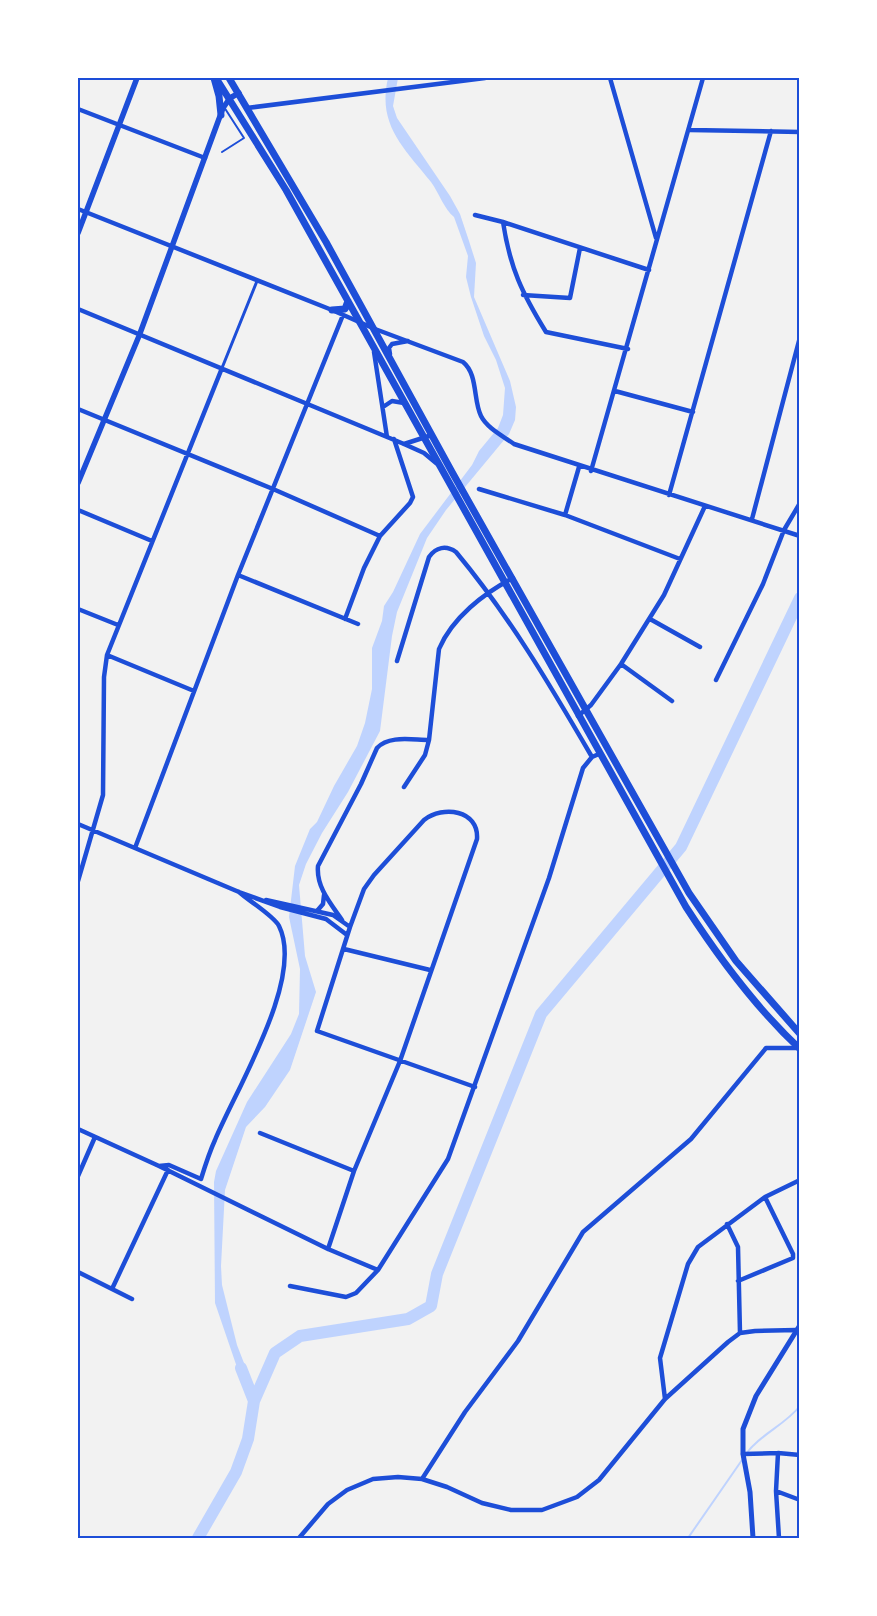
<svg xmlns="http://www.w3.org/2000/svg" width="877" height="1616" viewBox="0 0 877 1616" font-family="Poppins,sans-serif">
  <rect width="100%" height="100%" fill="#f2f2f2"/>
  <path fill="#bfd3fe" d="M388,78H398L393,106L397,118L450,196L460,214L469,241L476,263L474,297L510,381L516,407L515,420L509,434L446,510L427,538L397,612L392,636L380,731L348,792L322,833L306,864L299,885L305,956L316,992L290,1070L265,1107L246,1127L225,1190L221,1266L222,1285L237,1345L249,1376L246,1384L241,1379L215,1303L214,1182L216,1171L247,1102L291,1034L299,1014L300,969L289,917L295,866L310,829L317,822L334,786L357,746L365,723L372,689V648L382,621L384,606L393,592L420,534L472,465L479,451L498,428L503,415L505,388L496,360L484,336L471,297L466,277L468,256L454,217C444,209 439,193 431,182C404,148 377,125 388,78Z"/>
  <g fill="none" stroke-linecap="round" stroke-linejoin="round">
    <path stroke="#bfd3fe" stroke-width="2" d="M746,1454C759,1435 785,1425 800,1406
      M688,1538L742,1460"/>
    <path stroke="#bfd3fe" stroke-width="12" d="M254,1401L275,1353L300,1336L408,1319L431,1306L437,1274L541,1014L681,847L800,598
      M198,1538L236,1472L248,1439L254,1401L241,1368"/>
    <path stroke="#1d4ed8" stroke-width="2" d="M222,152L244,138L224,107"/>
    <path stroke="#1d4ed8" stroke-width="3" d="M222,368L257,281"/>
    <path stroke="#1d4ed8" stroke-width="4.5" d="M610,78L656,238
      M247,108L485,78
      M78,109L205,158
      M690,130L800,132
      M78,209L332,310L375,329L463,362C478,374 473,400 481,416C487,428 503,436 514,444L800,536
      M475,215L503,222
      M523,295L570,298L580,248
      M78,309L404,444L424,453L436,463
      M628,349L546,332C522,293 510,268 503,222L649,270
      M374,352L387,437
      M390,354L389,348L392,344L408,341
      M615,391L693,412
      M383,407L392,401L404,403
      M78,409L273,489L380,536
      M404,444L432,435
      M591,471L703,78
      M479,489L565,515L680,559
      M669,495L771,131
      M78,510L152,541
      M565,515L579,467
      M752,519L800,337
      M238,575L358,624
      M78,609L118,625
      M345,619L364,568L380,536L410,503L413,497L394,439
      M650,619L700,647
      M107,655L194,691
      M397,661L429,557C436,547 446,545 456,552C510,617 550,685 592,757
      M621,664L672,701
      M716,680L763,584L784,530L800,503
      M578,716L591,705L621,664L664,595L705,506
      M404,787L425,755L429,740L439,649C452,618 484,593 513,578
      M78,824L239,892L280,907L326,919L347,935
      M135,848L238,575L343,315
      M78,881L103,795L104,677L107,655L222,368
      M266,900L333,915L350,927
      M317,911L323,904L324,895
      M342,920C331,904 316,887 318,866L361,784L377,748C389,735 412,740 429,740
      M344,949L430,970
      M78,1129L159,1166L328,1249L378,1270
      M260,1133L354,1171
      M159,1166L169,1165L201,1179C205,1166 209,1153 215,1140C236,1089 305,978 279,926C274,916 249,901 239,892
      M78,1176L95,1137
      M727,1224L738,1247L740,1333
      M328,1249L354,1171L400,1061L477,839C479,810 443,805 424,820L374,875L364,889L350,927L317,1031L475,1087
      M78,1272L132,1299
      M738,1281L793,1258V1254L765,1197
      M290,1286L346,1297L356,1293L378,1270L448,1159L549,878L583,768L592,757L599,754
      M112,1289L168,1170
      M665,1399L660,1358L688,1264L698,1247L765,1197L800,1180
      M743,1454L778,1453
      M422,1479L465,1412L518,1341L583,1232L691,1139L766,1048H799
      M776,1491L800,1500
      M299,1538L328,1504L347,1490L373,1479L398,1477L422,1479L447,1487L482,1503L511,1510H542L577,1497L599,1480L665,1399L728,1342L740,1333L755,1331L796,1330L800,1333
      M779,1538L776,1491L778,1453L800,1455"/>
    <path stroke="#1d4ed8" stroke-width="5" d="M753,1538L750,1492L743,1454V1429L756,1396L800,1325"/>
    <path stroke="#1d4ed8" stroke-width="5.5" d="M78,233L137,78
      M78,483L139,336L223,108L230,98L239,93"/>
    <path stroke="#1d4ed8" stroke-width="7" d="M214,78L219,96L221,115
      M216,78L286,190L686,907C719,958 755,1007 800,1049
      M229,78L326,242L452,472L689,893L736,961L800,1034
      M332,310L345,309L348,301"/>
  </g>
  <rect width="877" height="1616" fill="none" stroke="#ffffff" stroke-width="158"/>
  <rect x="79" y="79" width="719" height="1458" fill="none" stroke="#1d4ed8" stroke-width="2"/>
</svg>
